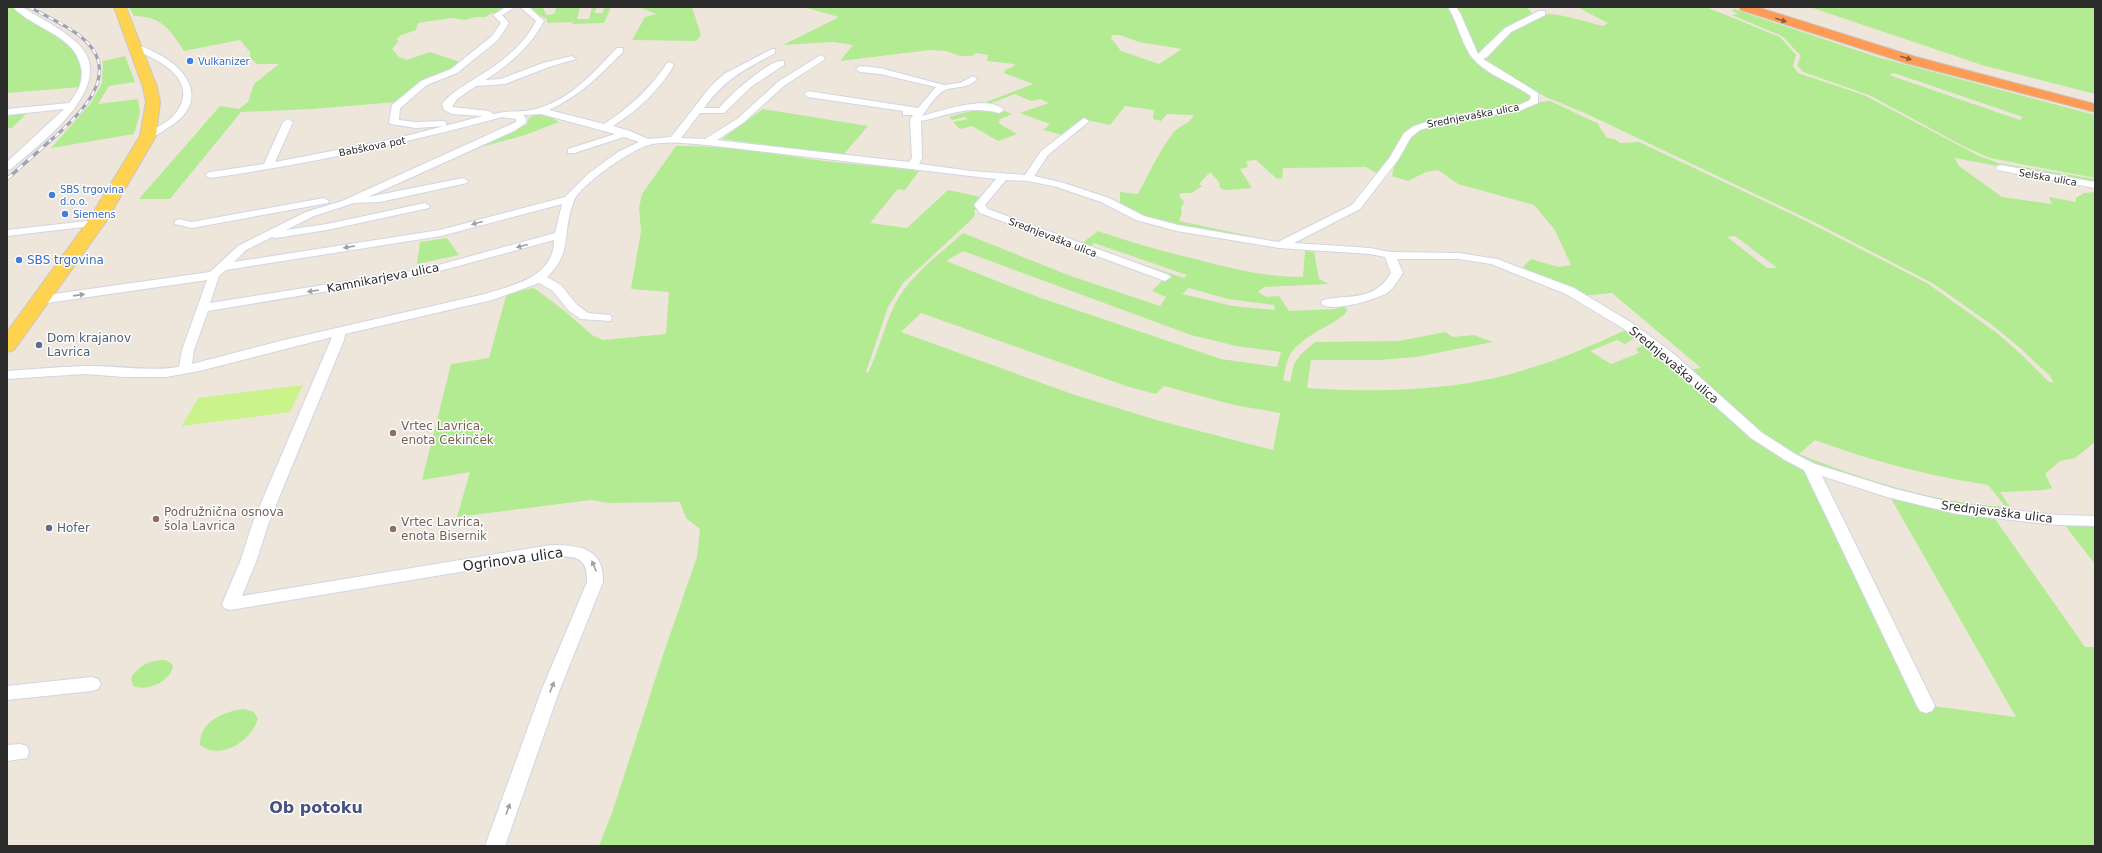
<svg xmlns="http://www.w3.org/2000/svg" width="2102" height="853" viewBox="0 0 2102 853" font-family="'DejaVu Sans',sans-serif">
  <rect width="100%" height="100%" fill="#eee6db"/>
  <path fill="#b2eb92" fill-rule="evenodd" d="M7,7H11C29,17 67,37 77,53C83,62 84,78 80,87L7,93Z
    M129,7H508L498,13H492L486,17H475L465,20L451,18L418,23L416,30L399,36L397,39L398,42L392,49L399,57L407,60L430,52L457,61L461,65L397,102L312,109L241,112L170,199H139L220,106L239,109L248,102L254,84L279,64H257L250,58V52L240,40L184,51C170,30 162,16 134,16Z
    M524,7H543L546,15L554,14L557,7H580L577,19H589L592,7H603L597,8L594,13H602L605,7H611L604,23L573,24L572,22L547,23V19Z
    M639,7H692L701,35L696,41L632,40L645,17L656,14Z
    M803,7L1449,8L1469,49L1529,92L1531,97L1522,106L1414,127L1382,173H1376L1366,167L1283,168L1282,179L1276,178L1256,160L1246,161L1248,167L1240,169L1252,188L1226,190L1220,188L1219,182L1210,172L1199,184L1202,186L1192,193H1181L1179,196L1184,202L1181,208L1182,213L1179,221L1250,236L1248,239L1149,220L1120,204V192L1138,194C1149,173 1159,152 1173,133C1179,125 1189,125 1194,115L1167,114L1161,121L1153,119L1154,110L1125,106L1110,125L1082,119L1062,135L1043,130L1050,124L1020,113L1049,103L1040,99L1031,101L1015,94L986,105L984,103L1033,84L1004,73L1005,70L1013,67L1015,64L987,61L988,55L976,53L972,56H960L946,51L930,50L840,61L853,45L833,42L783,45L839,17ZM1112,35H1120L1139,42L1182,49L1159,64L1121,51L1111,38Z
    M1455,7H1527L1534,16L1478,55L1463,19Z
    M1577,7H1706L1780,37L1796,55L1793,66L1798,73L1864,95L1977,155L1998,163L2095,179V184L1955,158L1959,166L2002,197L2052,204L2049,197L2076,202V198L2084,193L2095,192V442L2075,458L2060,461L2045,474L2052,488L2044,490L2000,492L2014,513L1975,509L1874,486L1801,459L1773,443L1688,370L1701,368L1612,293L1581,296L1539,277L1523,267L1531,259L1558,267L1571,265L1555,230L1534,205L1458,184L1438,170L1426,172L1408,181L1392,176C1395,157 1406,139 1422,127C1454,121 1485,116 1517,109C1528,107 1539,101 1550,101L1599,124L1598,125L1607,138L1615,139L1620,143L1639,142L1802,219L1927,283L1997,333L2023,356L2048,381L2054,383L2050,376L2019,347L1992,325L1934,284L1816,223L1585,113L1546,97L1483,61C1488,46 1533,13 1549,14C1567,15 1586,22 1603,26L1608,23ZM1735,236L1776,267V268H1767L1727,237ZM1815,440C1871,461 1929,476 1988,485L2006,507C1939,504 1861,479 1799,454Z
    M1810,7H2095V94L1982,65Z
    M1734,9L1877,57L2095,115V178L1990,158L1965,147L1869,95L1803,72L1797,65L1801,56L1782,36L1732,15L1738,14L1732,11ZM1894,73L2023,117L2020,120L1889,75Z
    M125,56L135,82L109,86L98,104L138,99L140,113L134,134L51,148L91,103L102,83L103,61Z
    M982,108L999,113L1005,111L1012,114L998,120L1001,121L998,123L1017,134L998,141L972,126L960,129L953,122L968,119L965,117L952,120L949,117Z
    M763,109L868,126L843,155L722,139Z
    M29,111L12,128H7V113Z
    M541,111L559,122L525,135L474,149L527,124L529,118Z
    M676,146C726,145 775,154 824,161C856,165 887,166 919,171L905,190L898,189L870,223L907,228L948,190L985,198L974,211L975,215L970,221L903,283L888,307L866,372L868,373C879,351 884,326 895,304C910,275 939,255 963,233L1068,275L1160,306L1166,297L1152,291L1167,276L1077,247L1098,231C1130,242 1162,251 1195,259C1234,269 1263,277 1303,277L1305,251L1314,252L1319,279L1329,284L1264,287L1258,292L1267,297L1279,296L1289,311L1335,309L1345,306L1347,310L1345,314C1328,328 1304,335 1291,353C1286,361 1285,372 1283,380L1290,382L1294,364L1300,355L1315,342L1399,341L1445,332L1453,337L1474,335L1493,342L1416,357L1379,360H1311L1307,388C1376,393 1458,391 1524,370C1559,360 1593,345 1626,330L1637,337L1625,344L1617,340L1590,351L1611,364L1639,353L1636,349L1645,344L1804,467L1917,704L2016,717L1889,495L1963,515L1995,519L2085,647H2095V846H599L613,810L663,655L697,557L700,529L686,518L680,502L609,503L591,500L457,517L470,472L422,480L451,364L489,358L506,296L523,290L534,288L566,312L592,335L603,340L666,334L669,292L631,289L641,231L639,208L642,194ZM1094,243L1187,275L1184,278L1090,247ZM963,251L1191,335L1236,346L1281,352L1277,367L1221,359L1038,297L946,261ZM1189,288L1228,299L1274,305L1275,310L1233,306L1182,294ZM921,313L1129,387L1156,394L1164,386L1234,405L1280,413L1273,450L1160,421L1075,395L901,332Z
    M447,238L459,255L417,264L420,242Z
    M2063,523L2095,525V564Z
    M166,660L173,665C172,681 147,692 133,686L131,678C138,665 152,659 166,660Z
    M244,709L254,712L258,719C251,741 221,761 200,745C199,722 224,711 244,709Z"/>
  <path fill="#caf38c" d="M303,385L290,412L182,426L198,398Z"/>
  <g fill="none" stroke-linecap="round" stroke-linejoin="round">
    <defs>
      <path id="minor" d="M13,7H22C40,18 61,28 76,42C123,83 39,145 11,169L7,170V162L64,109L7,115V109L69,103C78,92 84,81 81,67C74,34 33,29 13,7Z
        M506,7H516L502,15L509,23L498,40L457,73L427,85L400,108L399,120L416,122L443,121L446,122V126L416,128L391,124L389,122L392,105L421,81L451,69L492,36L501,23L493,15Z
        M520,7H529L544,21C530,47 510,64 485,80L501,79L543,63L572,56L576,59L549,67L505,84L476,86L457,99L452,107L489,111L493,114C508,110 525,113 539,108C571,99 595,71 617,48H623V52C598,77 582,94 549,110L604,124C630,107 650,89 667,63L670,62L674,65C659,91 638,110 613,126L630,131L648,139L671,137L711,86L724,74L772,49H775V53C743,71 727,77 704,108H719C728,97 770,58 784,61V65L752,86L724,113H700L681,138L705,139L737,119L779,81L821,55L825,58L824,60L785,85L743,123L717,140L909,162L912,158L910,120L913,115H903V111L808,97L804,94L808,91L918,108L936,87L880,74L860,72L856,69L860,66L880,68L944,85L960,83L973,76L977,79C968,89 956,86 945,90C936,94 928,108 922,116C941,111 988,94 1004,110L999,113C968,105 950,115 921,121L922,158L919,164L972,171L1025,175L1041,151L1084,118L1089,121L1087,123L1048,155L1034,176L1064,183L1109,198L1144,216L1178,225L1278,242L1352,205L1390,157L1404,133L1414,126L1439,118L1519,105L1530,100L1531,96L1525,92C1506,80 1481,72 1469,53C1460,38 1457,21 1448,7H1456L1460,13L1478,54L1505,28L1539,11H1545V15L1511,32L1487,57L1483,59L1538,93V103L1521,110L1441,124L1420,130L1411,137L1398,160L1360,209L1294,243L1370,248L1390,252L1459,253L1497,259L1574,288L1632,323L1674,354L1761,432L1795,454L1815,464L1895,489L1957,504L2057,515L2095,516V526L2057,525L1957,514L1887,497L1822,476L1935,706L1932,711L1926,713L1920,711L1917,706L1804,470L1785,460L1751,438L1664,360L1624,329L1566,294L1491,264L1459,259H1397L1403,273C1398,280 1394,288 1387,293C1377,299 1329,314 1321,303L1323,300C1350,294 1374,302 1391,273L1385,257L1370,254L1279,248L1177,231L1136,220L1101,202L1057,187L1028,181L1006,180L985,205L988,209L1169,275L1171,277L1165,281L980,213L974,205L996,179L707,145C689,144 667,140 649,145C632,149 580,185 574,201C561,233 574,251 547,277L561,285L577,305L588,313L610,315L612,318L610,321L581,319L569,311L553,291L539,283L492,300L345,334L344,340L269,522L256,562L242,596L551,545C579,545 604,548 603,582L560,689L505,846H485L542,689L587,582C588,555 573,556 551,557L230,610L224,608L222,604L240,562L253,522L332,337L199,371L166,377H125L85,374L7,379V371C33,369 58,367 84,366C116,365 147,372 179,367L182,350L207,280L40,304L34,300L40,296L210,272L238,246L306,212L342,201L516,122V119L502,117C406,143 309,164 210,178L205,175L210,172L264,164L283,122L288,119L293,122L275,162L394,139L483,116L452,114L444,110L442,104C452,91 466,85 479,76C502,62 523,46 536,21ZM541,114L615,134L568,149V153H574L624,137L639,142L618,152L588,174L565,197L440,230L234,262L246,250L272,237L276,238L327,230L429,208L430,206L425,203L327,224L286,230L314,216L354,203L380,202L467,183L468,181L463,178L368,197L514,131L526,123V118L523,115ZM562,204L555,233L424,269L210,303L219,276L226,270L441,236ZM554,240C554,277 514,285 485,294L280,341L192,364L194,350L208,311L425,275Z
        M131,45C138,44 148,49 154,52C189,68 210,102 169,127C163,131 155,137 148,139L145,138V134C154,128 168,123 175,114C202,80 157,58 131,49Z
        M2001,165L2095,182V188L1997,170L1996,168L1997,166Z
        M324,198L329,201L328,203L192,228L175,224L174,222L179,219L192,222Z
        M96,220L101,223L100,225L7,236V230Z
        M92,677L98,679L101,684L98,689L92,691L7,700V686Z
        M20,744L27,746L29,752L27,758L7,761V745Z"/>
      <path id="primary" d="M114,7H126L157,87L160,102L156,136L105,223L14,350L7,352V332L88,221L140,136L146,102L143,87Z"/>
      <path id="motorway" d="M1739,7H1757L1916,57L2095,104V112L1906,63L1741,10Z"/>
    </defs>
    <use href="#minor" stroke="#d0d5e5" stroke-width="2"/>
    <use href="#primary" stroke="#c8c8c8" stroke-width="2"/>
    <use href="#motorway" stroke="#c8c8c8" stroke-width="2"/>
    <use href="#minor" fill="#fff" fill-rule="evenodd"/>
    <use href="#primary" fill="#ffd24f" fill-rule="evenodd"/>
    <use href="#motorway" fill="#ff9b55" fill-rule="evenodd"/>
    <defs>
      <path id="rail-far1" d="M29,7C46,16 64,24 80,36C126,72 80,115 50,141"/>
      <path id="rail" d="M7,179L51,140"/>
    </defs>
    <use href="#rail-far1" stroke="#9da2b7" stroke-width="3"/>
    <use href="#rail" stroke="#9da2b7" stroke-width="3.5"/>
    <use href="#rail-far1" stroke="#fff" stroke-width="2" stroke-dasharray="5.5" stroke-linecap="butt"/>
    <use href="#rail" stroke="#fff" stroke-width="2.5" stroke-dasharray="7" stroke-linecap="butt"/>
  </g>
  <defs><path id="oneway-solid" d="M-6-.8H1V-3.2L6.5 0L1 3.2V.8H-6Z"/></defs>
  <g fill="#8a5d3e">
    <use href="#oneway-solid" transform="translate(1781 20) rotate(18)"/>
    <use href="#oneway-solid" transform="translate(1906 58) rotate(17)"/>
  </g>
  <g fill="#a0a0a0">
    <use href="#oneway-solid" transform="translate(477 223) rotate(165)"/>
    <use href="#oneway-solid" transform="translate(522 246) rotate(165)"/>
    <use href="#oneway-solid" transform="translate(349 247) rotate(171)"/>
    <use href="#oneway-solid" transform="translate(313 291) rotate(171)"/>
    <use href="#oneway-solid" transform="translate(79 295) rotate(-8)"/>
    <use href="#oneway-solid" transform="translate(594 566) rotate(-113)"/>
    <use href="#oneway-solid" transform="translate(552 687) rotate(-69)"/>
    <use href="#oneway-solid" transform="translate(508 809) rotate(-71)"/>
  </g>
  <g fill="#3f7fe0" stroke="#fff" stroke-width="1.5">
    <circle cx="190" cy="61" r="4"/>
    <circle cx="52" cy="195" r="4"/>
    <circle cx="65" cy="214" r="4"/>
    <circle cx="19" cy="260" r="4"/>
  </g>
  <g fill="#5c6f8a" stroke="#fff" stroke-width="1.5">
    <circle cx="39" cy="345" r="4"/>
    <circle cx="49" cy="528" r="4"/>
  </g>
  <g fill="#8d6e63" stroke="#fff" stroke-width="1.5">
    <circle cx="393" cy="433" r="4"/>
    <circle cx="156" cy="519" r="4"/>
    <circle cx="393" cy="529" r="4"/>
  </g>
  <g text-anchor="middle" stroke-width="3" stroke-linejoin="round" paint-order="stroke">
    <g font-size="10" fill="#366cbe" stroke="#fff" text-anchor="start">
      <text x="198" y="65">Vulkanizer</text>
      <text x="60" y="193">SBS trgovina<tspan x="60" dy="12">d.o.o.</tspan></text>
      <text x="73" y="218">Siemens</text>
    </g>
    <g font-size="10" fill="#2b2b2b" stroke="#fff">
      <text transform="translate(1473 115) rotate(-11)" y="4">Srednjevaška ulica</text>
      <text transform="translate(372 146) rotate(-11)" y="4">Babškova pot</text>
      <text transform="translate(2048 177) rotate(10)" y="4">Selska ulica</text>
      <text transform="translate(1053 237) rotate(21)" y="4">Srednjevaška ulica</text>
    </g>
    <g font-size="12" fill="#366cbe" stroke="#fff" text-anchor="start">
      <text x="27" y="264">SBS trgovina</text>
    </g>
    <g font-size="12" fill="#2b2b2b" stroke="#fff">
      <text transform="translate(383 278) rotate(-11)" y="4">Kamnikarjeva ulica</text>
      <text transform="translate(1674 365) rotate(40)" y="4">Srednjevaška ulica</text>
      <text transform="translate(1997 512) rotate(7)" y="4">Srednjevaška ulica</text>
    </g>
    <g font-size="12" fill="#4e5e75" stroke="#fff" text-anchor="start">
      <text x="47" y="342">Dom krajanov<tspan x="47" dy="14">Lavrica</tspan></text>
      <text x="57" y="532">Hofer</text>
    </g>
    <g font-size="12" fill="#785e54" stroke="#fff" text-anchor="start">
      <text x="401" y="430">Vrtec Lavrica,<tspan x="401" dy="14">enota Cekinček</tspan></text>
      <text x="164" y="516">Podružnična osnova<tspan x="164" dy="14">šola Lavrica</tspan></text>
      <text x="401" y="526">Vrtec Lavrica,<tspan x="401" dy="14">enota Bisernik</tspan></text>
    </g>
    <g font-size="14" fill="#2b2b2b" stroke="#fff">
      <text transform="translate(513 559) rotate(-8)" y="5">Ogrinova ulica</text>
    </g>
    <g font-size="16" font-weight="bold" fill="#465281" stroke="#fff">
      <text x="316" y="813">Ob potoku</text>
    </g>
  </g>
  <rect width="2102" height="853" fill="none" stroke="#2b2b2b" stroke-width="16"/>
</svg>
